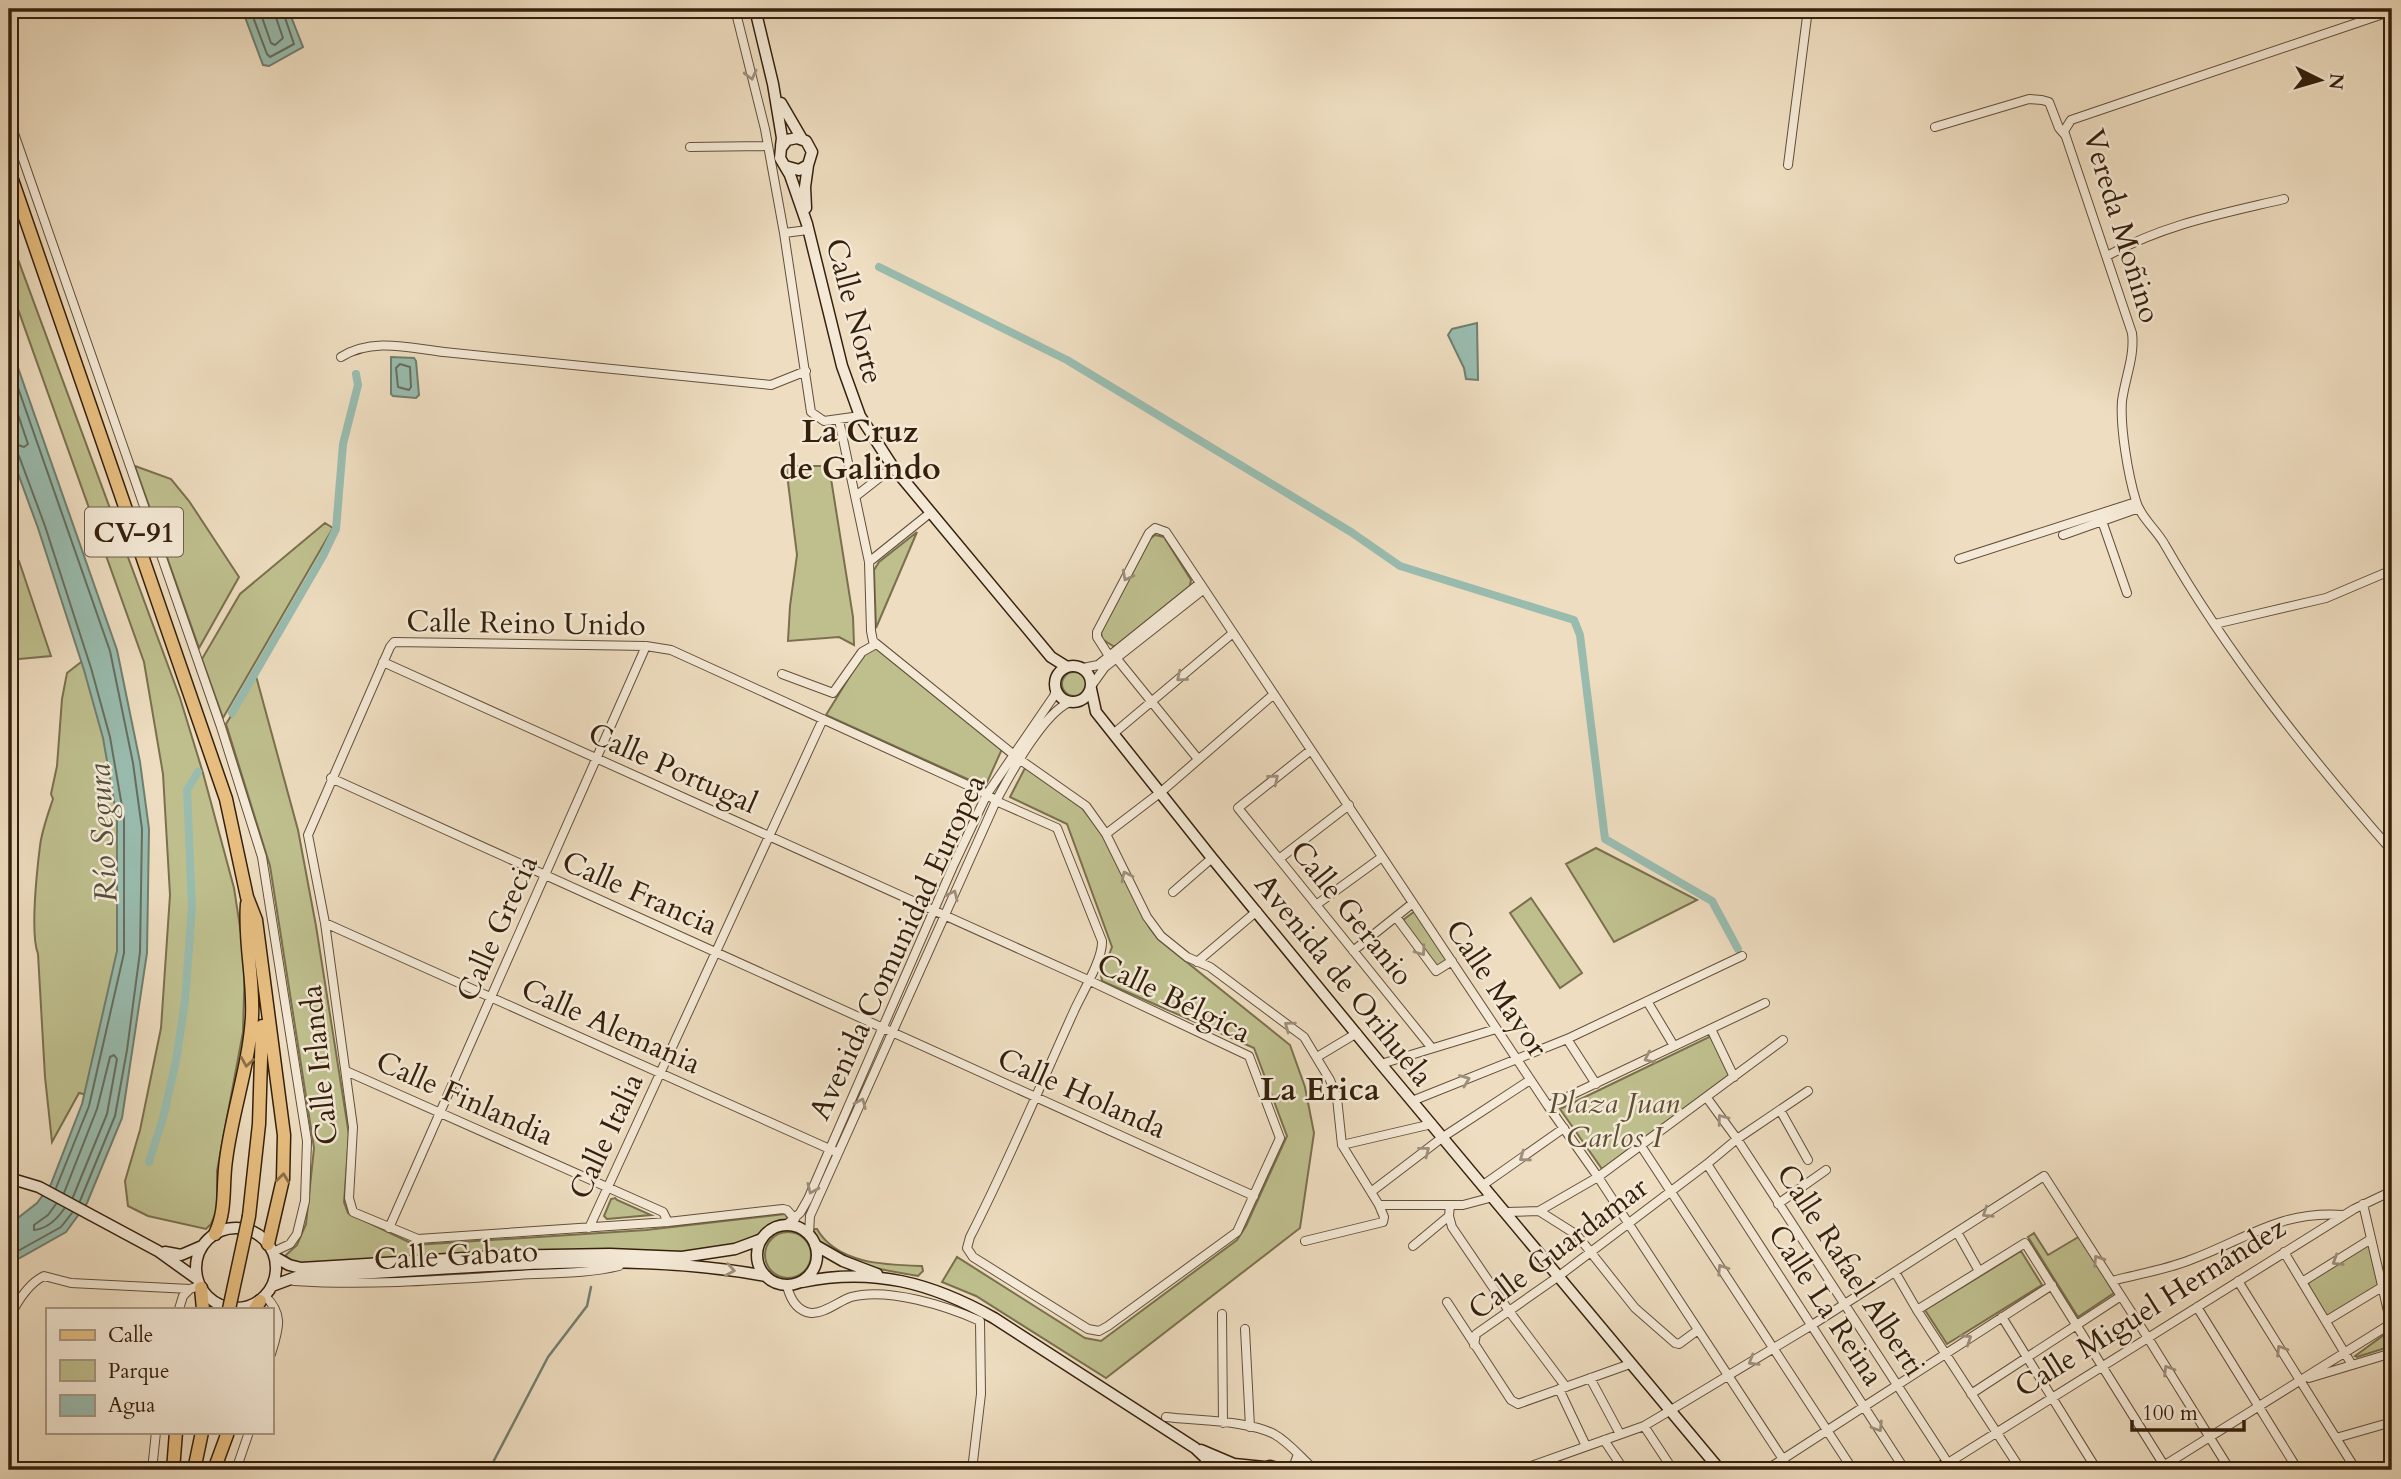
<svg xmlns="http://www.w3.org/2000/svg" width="2401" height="1479" viewBox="0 0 2401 1479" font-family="Cardo,serif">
  <rect width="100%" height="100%" fill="#eeddc0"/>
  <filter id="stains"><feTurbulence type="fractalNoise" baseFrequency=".00286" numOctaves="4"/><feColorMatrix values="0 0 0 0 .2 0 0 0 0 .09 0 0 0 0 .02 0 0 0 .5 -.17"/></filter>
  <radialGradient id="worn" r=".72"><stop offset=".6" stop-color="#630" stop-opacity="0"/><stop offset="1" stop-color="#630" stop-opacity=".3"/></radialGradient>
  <path fill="#bfbf8e" stroke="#7a704d" stroke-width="2" d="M9,235L180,698L203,773L234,888L245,959L243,1032L217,1171V1210L211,1224L206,1229L148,1216L128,1206L125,1181L140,1130L161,1028L170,895L163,774L144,662L9,284Z
    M135,466L171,479L189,501L239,577L199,648Z
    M786,466H829L853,617L854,645L839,637L788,641L790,606L797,555Z
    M325,523L333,528L223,718L202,659L240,594Z
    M917,532L876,628L874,570L879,562Z
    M1155,535L1164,537L1191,580L1190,586L1118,646H1113L1102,639L1101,632L1150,539Z
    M19,561L51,656L9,660V562Z
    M871,642L1002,749L985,787L826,715Z
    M85,659L118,795L122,946L92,1096L79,1093L52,1142L45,1077L38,954C30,934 37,870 40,846C42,830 48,814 53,799L51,794L57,766L62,699L67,673Z
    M1062 684a12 12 0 1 1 24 0a12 12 0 1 1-24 0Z
    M256,676L298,830L316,926L349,1135L344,1202L348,1213L415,1245L646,1230L785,1214L788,1219L743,1242L720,1248L685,1252L600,1250L300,1263L288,1260L286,1255L297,1245L306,1224L314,1148L270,866L226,724Z
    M1025,768L1082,808L1105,837L1149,927L1158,939L1290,1045L1305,1087L1314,1133L1300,1228L1106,1378L976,1296L942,1282L957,1257L1085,1338L1101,1341L1237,1240L1246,1226L1287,1136L1254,1048L1102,981L1101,975L1112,947L1067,824L1010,797Z
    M1596,848L1697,900L1614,942L1566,864Z
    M1531,898L1582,973L1560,988L1510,913Z
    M1415,911L1447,961L1436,968L1403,920Z
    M1711,1036L1729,1075L1602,1169L1560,1109Z
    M615,1198L617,1200L651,1215L607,1219L604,1216L611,1199Z
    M813,1229H817C837,1264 886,1265 922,1266L923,1271L918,1276C891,1271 840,1265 821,1243C817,1239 815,1233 813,1229Z
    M765 1255a23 23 0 1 1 46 0a23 23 0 1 1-46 0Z
    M2034,1233L2048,1255L2080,1236L2114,1293L2078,1317L2028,1237Z
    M2367,1245L2371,1246L2379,1282L2378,1286L2330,1315H2326L2308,1286L2309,1282Z
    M2021,1251L2042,1285L1947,1344L1925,1310Z
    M2392,1329V1346L2357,1357L2355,1356Z"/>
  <path fill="#99bcaf" stroke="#717e6e" stroke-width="2" d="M242,9H288L303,47L269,66L263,65Z
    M1477,323L1478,380L1466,379L1464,368L1448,335L1452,329Z
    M9,342L117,650L140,762L149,829L147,953L122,1118L87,1203L66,1232L9,1264V1225L37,1203L51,1184L82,1104L117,951V818L103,738L84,670L38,528L9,449Z
    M391,357L414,358L416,361L419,395L416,398L393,396L391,394Z"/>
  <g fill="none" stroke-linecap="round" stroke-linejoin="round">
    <path stroke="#676e5e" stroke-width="2" d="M250,9L267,54L270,57L294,44L282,9
      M259,9L271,43L275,45L283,38L273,9
      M9,362L110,651L133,763L142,829L140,952L127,1050L115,1116L80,1201
      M400,364L410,367L411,387L409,390L398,387L396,368Z
      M9,388L28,444L24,447L9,442
      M9,450L14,451L19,456L45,526L91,668L110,737L124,818V953L89,1106L56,1188
      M64,1193L97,1109L110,1057L114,1055L117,1059L107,1114L73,1197
      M56,1204L48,1215L34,1225V1230C47,1229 57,1219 64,1209
      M9,1256L61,1227L72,1213"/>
    <path stroke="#717e6e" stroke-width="2.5" d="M489,1470L548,1357L587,1306L591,1287"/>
    <path stroke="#99bcaf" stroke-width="8" d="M879,267L1067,360L1351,532L1400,566L1574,620L1580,635L1605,839L1712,901L1738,949
      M232,713L323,556L336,529L343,444L358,385L356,374
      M149,1162L163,1118L176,1061L185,1001L192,907L187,790L198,772"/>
    <defs>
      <path id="minor" d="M735,9L765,129L784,233
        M2392,11L2071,120L2064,131L2132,333C2135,356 2125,378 2122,401C2120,427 2128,475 2136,501C2140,517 2157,530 2165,545C2228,655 2309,756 2392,851
        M9,119L221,727L262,857L307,1141L305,1201L297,1234L290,1244L273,1252
        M1935,127L2029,99L2042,100L2049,102L2059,128L2065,135
        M690,147L768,146
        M1788,165L1808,9
        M808,230L784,233L811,412L824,421L860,416
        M2107,256C2165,224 2221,214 2284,199
        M341,357C372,337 410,348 444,352L771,385L806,371
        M839,420L869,562L871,631L873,641L1019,759L1086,806L1106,834L1147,917L1161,936L1187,957L1210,967L1304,1037L1330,1080L1337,1098L1342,1145L1379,1205H1463L1493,1197
        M856,496L893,467
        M2102,521L2127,593
        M2063,535L2139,508
        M1959,559L2136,502
        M869,562L930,513
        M2215,624L2326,598L2392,570
        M1109,656L1097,637V632L1149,533L1155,528L1166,532L1548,1106L1598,1177L1790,1470
        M1117,659L1198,759
        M383,662L1088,980L1249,1056L1280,1138L1237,1232L1108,1326L1099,1331L1088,1329L973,1257L967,1248L970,1237C1008,1163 1040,1086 1074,1011C1082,993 1103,959 1102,941L1057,828L996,801L987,794L671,650L646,646L394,642L390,647L308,835L325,923L353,1127L349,1198L353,1212L418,1239L668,1222L783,1209L787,1210L795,1219
        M1083,668L1098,665L1200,583
        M782,674L833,693L862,652L876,644
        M1092,685L1105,667L1204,589
        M1113,734L1233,633
        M1311,750L1238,808L1431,1047
        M331,778L1254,1196
        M1106,834L1161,792L1274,694
        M1279,859L1349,805
        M1173,892L1212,858
        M1316,905L1382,857
        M1396,917L1436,971L1452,961
        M325,923L834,1151
        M1353,951L1413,903
        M1197,962L1257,911
        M1647,1001L1674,1046
        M1711,1029L1734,1077
        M1567,1039L1596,1084
        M1317,1057L1357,1033
        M1381,1064L1496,1029
        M346,1071L663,1212L668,1222
        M1707,1098L1737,1139L1948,1463L2354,1209L2392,1191
        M1412,1101L1567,1039L1742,956
        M1548,1106L1765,1003
        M1780,1110L1808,1160
        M1342,1145L1432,1124
        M1641,1146L1853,1470
        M1707,1164L1905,1470
        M1483,1185L1564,1128
        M1371,1192L1443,1137L1530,1080
        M1778,1204L1826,1170
        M2363,1204L2391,1324
        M1450,1205L1449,1216L1452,1227L1509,1311L1566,1387
        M1539,1211L1577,1235L1635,1308L1675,1343L1679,1344L1698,1330
        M1506,1212L1539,1211L1598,1177L1783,1040
        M786,1225L800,1213L808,1199L954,864L987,794L1054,696L1056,689
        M389,1228L646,646
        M589,1228L823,719
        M1957,1232L1979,1271
        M809,1234L810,1216L996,801C1010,775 1043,713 1070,702
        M1305,1241L1383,1222L1384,1217L1379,1205
        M1413,1246L1449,1216
        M2284,1252L2352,1365
        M1895,1272L1917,1310L2021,1470
        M294,1281C368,1286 444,1280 518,1275C551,1273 587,1274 619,1266
        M2112,1281C2138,1274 2165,1270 2190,1260C2247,1239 2280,1210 2344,1215
        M2238,1281L2356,1470
        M2302,1282L2371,1239
        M787,1286C790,1298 796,1311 811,1313C824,1314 839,1301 851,1297C887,1287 947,1306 980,1321L981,1394L972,1470
        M265,1296C285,1315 278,1330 271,1354
        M1447,1302L1511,1400L1518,1404L1630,1364
        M2197,1307L2298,1470
        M179,1309L183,1296L190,1289
        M1917,1310L2025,1243L2167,1470
        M1222,1314L1223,1423
        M2002,1317L2097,1470
        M9,1318C16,1304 29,1283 44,1276L71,1283L190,1289L199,1286
        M2326,1321L2382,1287
        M1245,1329L1250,1427
        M1474,1345L1476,1334L1559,1276L1707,1164L1737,1139L1808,1091
        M1590,1378L1620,1434
        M2309,1378L2392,1353
        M1559,1389L1586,1446
        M1971,1394L2121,1296
        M1166,1417C1198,1421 1246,1420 1274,1434C1290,1443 1302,1459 1315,1470
        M1644,1426L1673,1470
        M2336,1438L2392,1422
        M1604,1440L1624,1470
        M1282,1468L1294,1465L1298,1454
        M152,1470L156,1432
        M236,1470L249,1432
        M1520,1470L1644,1426L1671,1410L1812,1325L2044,1176L2148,1338L2230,1470
        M1766,1470L2052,1285
        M2157,1470L2392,1323"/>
      <path id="secondary" d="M755,9L773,84L782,138L781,146
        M781,103L802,139
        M785,166L799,170L808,165L812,152L806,141L797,138L787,140L781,148L780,158L790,175L807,224L842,366L860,416L893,467L1051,657L1067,667
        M806,208L805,187L808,165
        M1055 684a18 18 0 1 1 36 0a18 18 0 1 1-36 0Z
        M1091,689L1096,712L1212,858L1381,1064L1720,1470
        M9,1178L39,1187L158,1251L197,1279
        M757 1255a30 30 0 1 1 60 0a30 30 0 1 1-60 0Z
        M196 1268a40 40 0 1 1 80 0a40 40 0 1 1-80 0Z
        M815,1245L843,1261L877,1274
        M165,1252L181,1255L202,1246
        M275,1257L289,1265L301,1268L498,1256L610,1254L682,1257L735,1249L762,1239
        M802,1282C873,1267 932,1283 994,1318L1195,1448L1218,1470
        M272,1286L296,1277C451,1272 612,1247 766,1276
        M1201,1450L1234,1464L1264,1467
        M1258,1469L1270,1466L1285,1470
        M1936,1470L1948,1463L1952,1470"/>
      <path id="primary" d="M9,171L226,799L247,897L256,920L284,1135L283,1179L268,1244
        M249,1216L259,1124L262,1026
        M215,1234C227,1209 222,1187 226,1160C232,1112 249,1066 252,1017C254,979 244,942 247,904
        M201,1288L203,1309
        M255,1309L260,1301
        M173,1470L176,1432
        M194,1470L202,1432
        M214,1470L228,1432"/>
    </defs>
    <use href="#minor" stroke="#634f39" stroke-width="10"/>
    <use href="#secondary" stroke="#35200c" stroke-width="13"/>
    <use href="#primary" stroke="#35200c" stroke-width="15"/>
    <use href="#minor" stroke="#f4e9d6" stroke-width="8"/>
    <use href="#secondary" stroke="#f4e9d6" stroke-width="10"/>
    <use href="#primary" stroke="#e7be80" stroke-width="12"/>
    <defs>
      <path id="primary-bridge" d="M229,1309L249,1216"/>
    </defs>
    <use href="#primary-bridge" stroke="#35200c" stroke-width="15" stroke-linecap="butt"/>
    <use href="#primary-bridge" stroke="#e7be80" stroke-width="12"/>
  </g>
  <defs><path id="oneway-chevron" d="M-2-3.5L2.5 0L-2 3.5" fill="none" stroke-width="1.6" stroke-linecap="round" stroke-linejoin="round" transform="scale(1.75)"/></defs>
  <g stroke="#9e8f7b">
    <use href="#oneway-chevron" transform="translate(751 75) rotate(76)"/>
    <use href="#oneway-chevron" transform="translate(1127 576) rotate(118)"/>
    <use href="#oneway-chevron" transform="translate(1181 677) rotate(140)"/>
    <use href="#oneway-chevron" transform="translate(1274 779) rotate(-39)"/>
    <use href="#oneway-chevron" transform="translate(1126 876) rotate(-116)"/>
    <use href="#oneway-chevron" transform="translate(953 895) rotate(-65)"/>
    <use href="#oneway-chevron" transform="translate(1421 951) rotate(54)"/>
    <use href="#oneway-chevron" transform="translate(1289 1026) rotate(-144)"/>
    <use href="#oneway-chevron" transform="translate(1649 1058) rotate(155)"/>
    <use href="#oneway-chevron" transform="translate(1465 1080) rotate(-21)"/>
    <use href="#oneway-chevron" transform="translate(861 1103) rotate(-67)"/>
    <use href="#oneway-chevron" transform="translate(1722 1119) rotate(-127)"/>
    <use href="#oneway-chevron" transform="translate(1425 1151) rotate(-38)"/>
    <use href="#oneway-chevron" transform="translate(1524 1157) rotate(145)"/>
    <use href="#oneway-chevron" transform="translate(812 1189) rotate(114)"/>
    <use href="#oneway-chevron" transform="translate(1987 1213) rotate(147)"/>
    <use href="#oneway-chevron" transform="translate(2098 1260) rotate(-123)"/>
    <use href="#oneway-chevron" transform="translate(2337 1261) rotate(148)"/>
    <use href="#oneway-chevron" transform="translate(1722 1269) rotate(-123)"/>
    <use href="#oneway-chevron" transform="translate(730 1270) rotate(9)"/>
    <use href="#oneway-chevron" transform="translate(1967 1339) rotate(-33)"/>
    <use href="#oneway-chevron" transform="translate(2281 1350) rotate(-122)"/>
    <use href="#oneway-chevron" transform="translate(1753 1361) rotate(149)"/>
    <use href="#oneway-chevron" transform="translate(2168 1370) rotate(-122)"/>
    <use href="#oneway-chevron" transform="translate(1878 1427) rotate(58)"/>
  </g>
  <g stroke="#8e6f46">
    <use href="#oneway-chevron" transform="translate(247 1062) rotate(99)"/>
    <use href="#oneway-chevron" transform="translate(283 1178) rotate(-83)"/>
  </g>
  <g text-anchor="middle" stroke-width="5" stroke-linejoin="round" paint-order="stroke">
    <rect fill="#f4e9d6" stroke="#6e5c49" stroke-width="2" x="85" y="507.5" width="98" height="49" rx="5"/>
    <g font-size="28" font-weight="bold" fill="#35200c">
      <text x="134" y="542">CV-91</text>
    </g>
    <g font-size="30" fill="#35200c" stroke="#f4e9d6">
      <text transform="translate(2122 226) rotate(73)" y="10">Vereda Moñino</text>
      <text transform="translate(855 311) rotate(75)" y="10">Calle Norte</text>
      <text transform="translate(526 623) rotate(1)" y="10">Calle Reino Unido</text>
      <text transform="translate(673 768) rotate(24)" y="10">Calle Portugal</text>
      <text transform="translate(640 893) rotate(24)" y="10">Calle Francia</text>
      <text transform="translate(1352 913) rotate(51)" y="10">Calle Geranio</text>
      <text transform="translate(497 928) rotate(-66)" y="10">Calle Grecia</text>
      <text transform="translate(897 947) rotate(-65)" y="10">Avenida Comunidad Europea</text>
      <text transform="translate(1344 980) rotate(51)" y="10">Avenida de Orihuela</text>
      <text transform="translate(1497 988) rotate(56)" y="10">Calle Mayor</text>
      <text transform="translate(1174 998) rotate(26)" y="10">Calle Bélgica</text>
      <text transform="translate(611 1026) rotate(24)" y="10">Calle Alemania</text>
      <text transform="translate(319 1065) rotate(-96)" y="10">Calle Irlanda</text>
      <text transform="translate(1082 1093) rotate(24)" y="10">Calle Holanda</text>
      <text transform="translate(465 1098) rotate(24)" y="10">Calle Finlandia</text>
      <text transform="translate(606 1136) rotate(-65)" y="10">Calle Italia</text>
      <text transform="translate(1558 1248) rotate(-37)" y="10">Calle Guardamar</text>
      <text transform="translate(456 1255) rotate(-3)" y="10">Calle Gabato</text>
      <text transform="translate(1851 1270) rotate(57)" y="10">Calle Rafael Alberti</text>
      <text transform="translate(1826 1305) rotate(57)" y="10">Calle La Reina</text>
      <text transform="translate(2150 1307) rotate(-32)" y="10">Calle Miguel Hernández</text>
    </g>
    <g font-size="30" font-style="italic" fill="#5e5033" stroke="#f4e9d6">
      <text x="1614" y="1113">Plaza Juan<tspan x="1614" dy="34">Carlos I</tspan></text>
    </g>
    <g font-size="32" font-weight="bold" fill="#35200c" stroke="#f4e9d6">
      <text x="860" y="442">La Cruz<tspan x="860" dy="37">de Galindo</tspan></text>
      <text x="1320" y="1100">La Erica</text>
    </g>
    <g font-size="32" font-style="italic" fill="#534f3d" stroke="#f4e9d6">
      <text transform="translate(102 833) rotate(-93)" y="11">Río Segura</text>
    </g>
  </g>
  <rect width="2401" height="1479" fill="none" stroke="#eeddc0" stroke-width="35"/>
  <rect x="10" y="10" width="2380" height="1458" fill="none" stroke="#35200c" stroke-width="3.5"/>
  <rect x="18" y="18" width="2366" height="1444" fill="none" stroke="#35200c" stroke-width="2"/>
  <rect x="46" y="1308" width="228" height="126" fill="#f4e9d6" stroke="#a89985" stroke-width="2"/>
  <rect x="60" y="1330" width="35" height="10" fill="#e7be80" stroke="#a89985" stroke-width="2"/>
  <text x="108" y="1342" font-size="21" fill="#35200c">Calle</text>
  <rect x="60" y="1360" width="35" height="21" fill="#bfbf8e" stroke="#a89985" stroke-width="2"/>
  <text x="108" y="1378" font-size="21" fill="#35200c">Parque</text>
  <rect x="60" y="1395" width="35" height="21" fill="#99bcaf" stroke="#a89985" stroke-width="2"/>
  <text x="108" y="1412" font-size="21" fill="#35200c">Agua</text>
  <g transform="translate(2320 80) rotate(95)" stroke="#f4e9d6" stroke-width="5" paint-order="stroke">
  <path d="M0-5L12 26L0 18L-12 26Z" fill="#35200c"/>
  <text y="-10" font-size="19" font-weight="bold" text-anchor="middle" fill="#35200c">N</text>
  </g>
  <path d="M2132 1420v10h112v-10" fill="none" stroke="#35200c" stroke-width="3.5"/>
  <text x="2142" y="1420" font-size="21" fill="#35200c" stroke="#f4e9d6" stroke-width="5" paint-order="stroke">100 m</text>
  <rect width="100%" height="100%" filter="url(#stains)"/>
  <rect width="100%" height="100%" fill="url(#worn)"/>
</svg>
